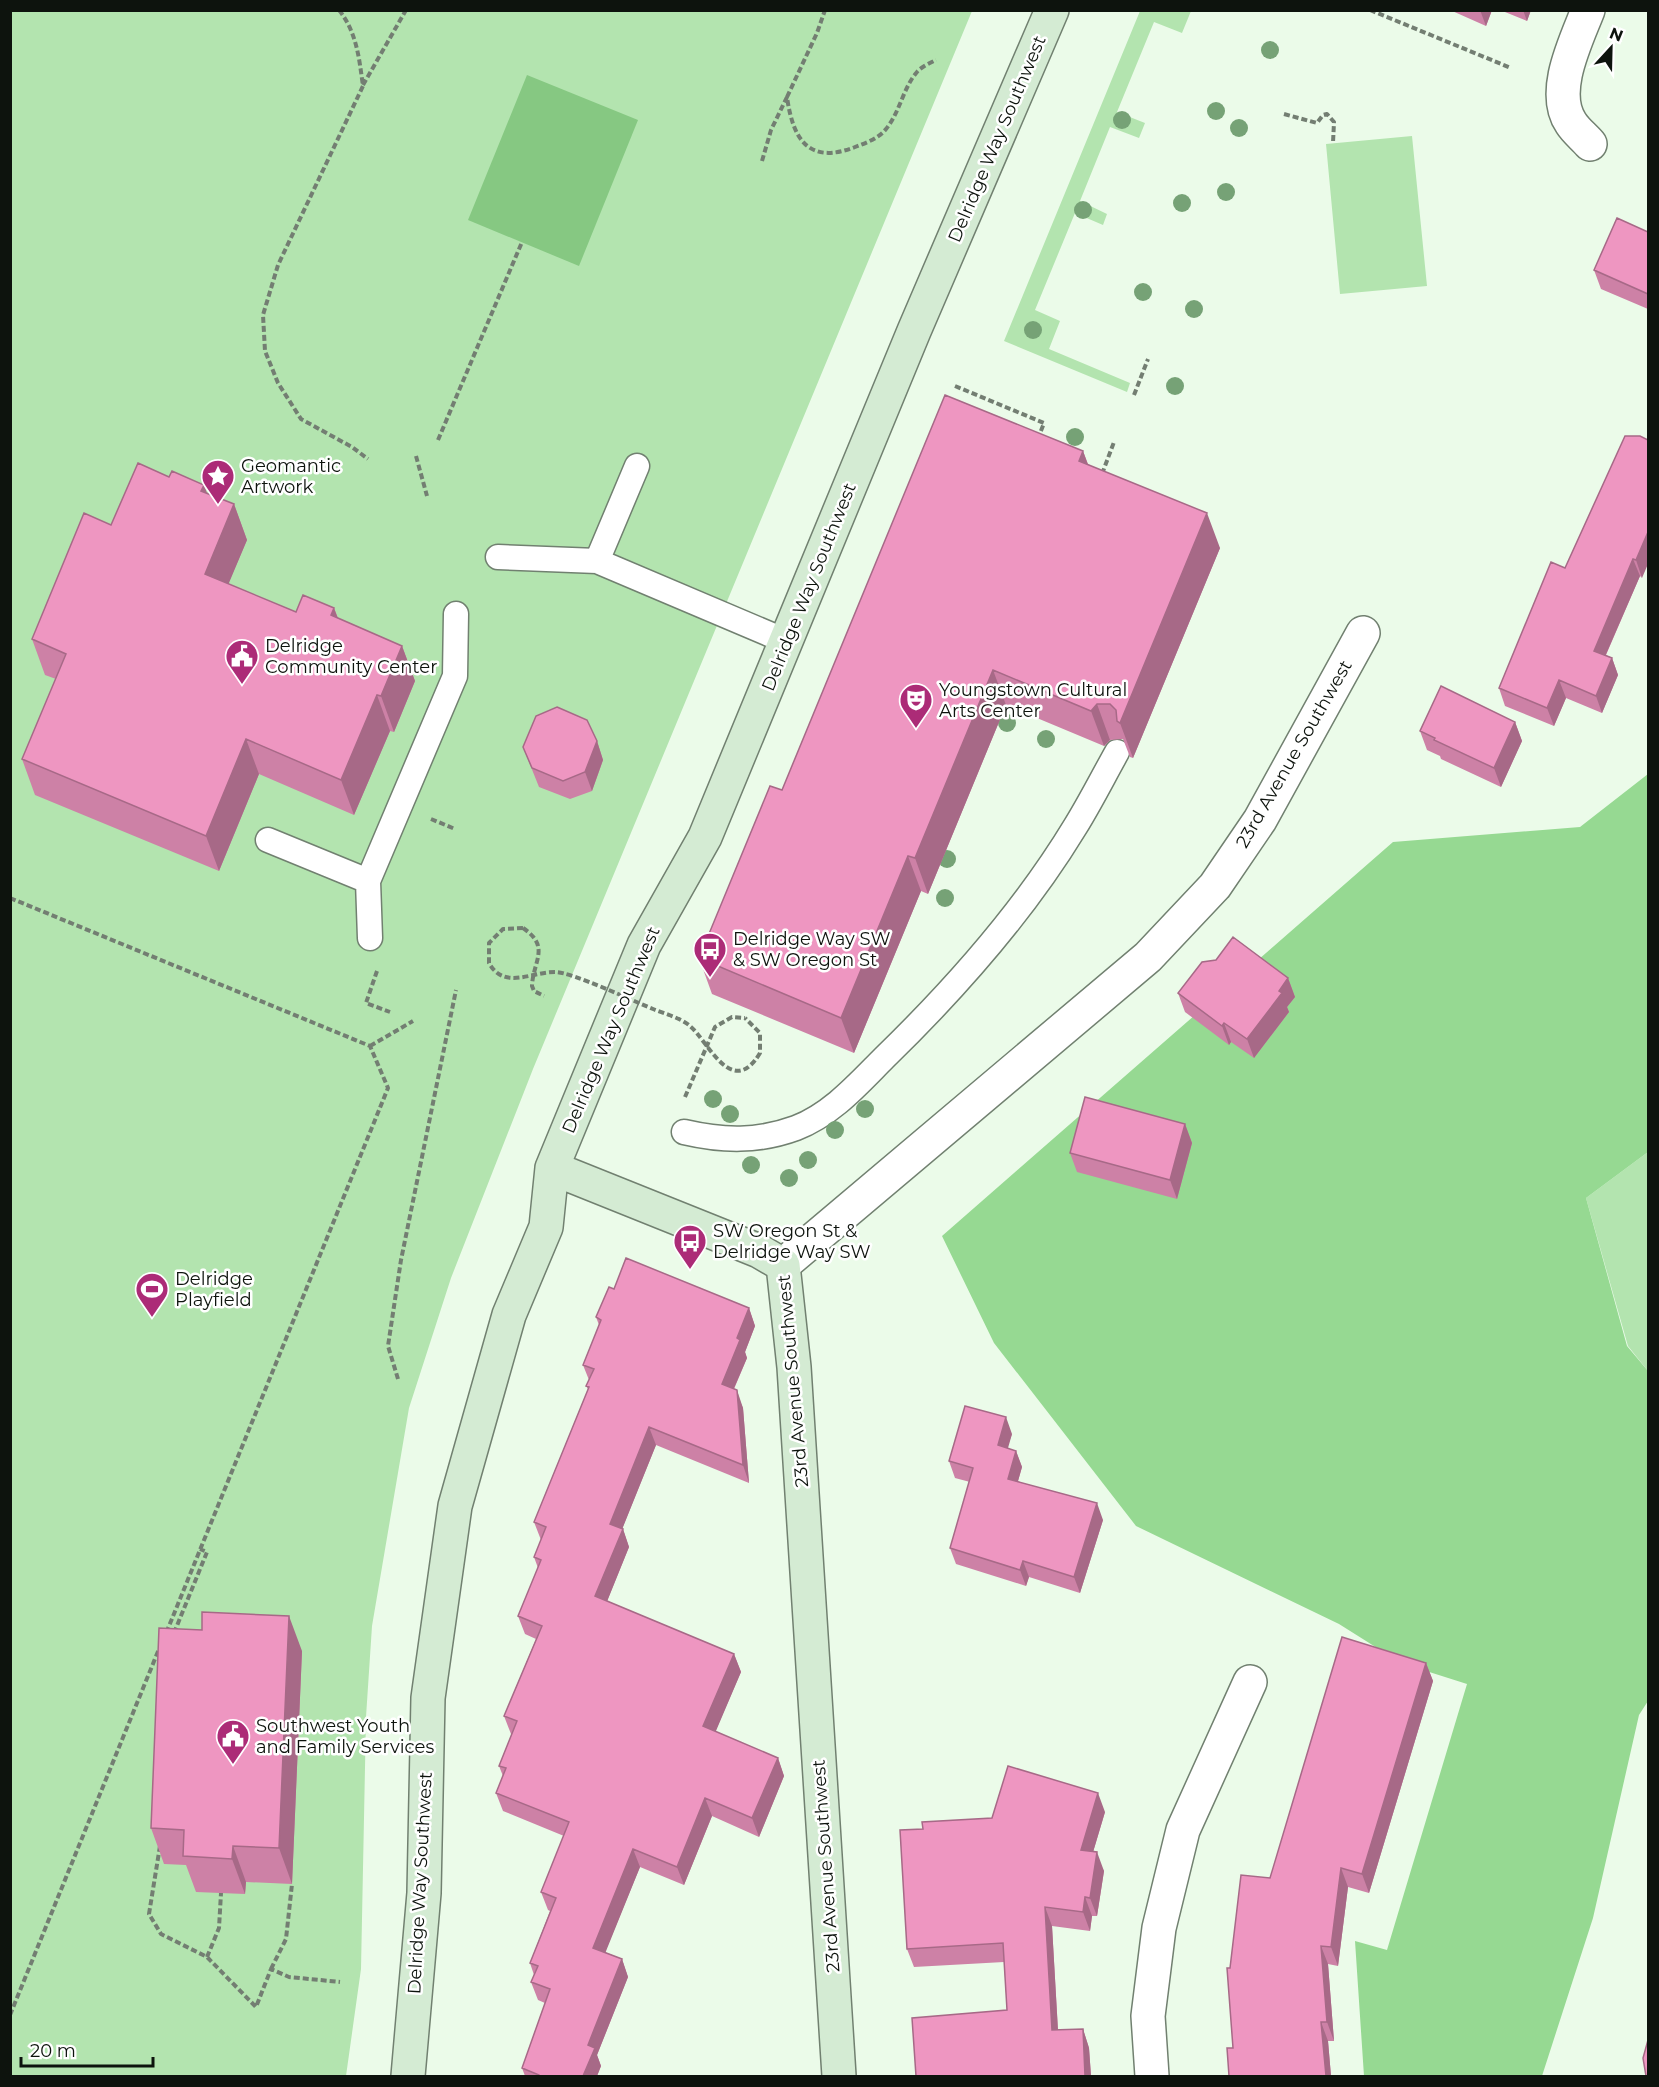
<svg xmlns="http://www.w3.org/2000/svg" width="1659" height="2087" viewBox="0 0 1659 2087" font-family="Montserrat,sans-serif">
  <rect width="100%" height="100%" fill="#ebfbe9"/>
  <path fill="#b3e4af" d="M11,11H972L533,1069L451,1278L409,1408L372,1626L366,1717L361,1969L346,2076H11Z
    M1140,11H1191L1182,33L1154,22L1117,112L1145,123L1139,138L1110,127L1080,201L1107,214L1103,225L1075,213L1035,310L1060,321L1049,349L1130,383L1127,392L1004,341Z
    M1412,136L1427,286L1340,294L1326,144Z
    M1648,1152V1371L1628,1346L1586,1198Z"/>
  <path fill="#96d992" d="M1648,774V1152L1586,1198L1627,1346L1648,1371V1701L1639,1715L1593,1918L1542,2076H1364L1355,1941L1387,1950L1467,1684L1401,1663L1339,1624L1136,1526L994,1343L942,1236L1393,842L1580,827Z"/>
  <path fill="#86c882" d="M527,75L638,120L579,266L468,220Z"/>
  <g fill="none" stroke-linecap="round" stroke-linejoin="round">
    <defs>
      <path id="lane" d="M498,557L597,561L788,642
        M597,561L637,466
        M268,840L368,881L455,676L456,614
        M368,881L370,938
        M684,1132C723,1141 758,1142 796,1128C832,1114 858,1084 884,1058C954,990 1024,911 1075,827C1090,803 1103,777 1117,752"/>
      <path id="street" d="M1588,10C1576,41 1550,92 1571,123C1576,131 1584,137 1590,144
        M783,1265L1148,957L1215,886L1260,820L1363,633
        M1152,2076L1148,2016L1159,1928L1183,1830L1250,1682"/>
      <path id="secondary" d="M552,1168L759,1251L783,1265L794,1367L839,2076
        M408,2076L424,1893L428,1698L455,1506L509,1315L546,1227L552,1168L644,945L705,837L914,331L1052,10"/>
    </defs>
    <use href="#lane" stroke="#718070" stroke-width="27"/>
    <use href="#street" stroke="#718070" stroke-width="36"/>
    <use href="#secondary" stroke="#718070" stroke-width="36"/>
    <path stroke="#737e72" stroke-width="4" stroke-dasharray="6 3" stroke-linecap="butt" d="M339,10C357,33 359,58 363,86L278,265L263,315L265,351L278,383L301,419L352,447L368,459
      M1370,10L1511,68
      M363,85L406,10
      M787,97L817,33L825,10
      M1284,114L1317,123L1323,115L1327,114L1334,122L1333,143
      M762,161L771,130L787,97C793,140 809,165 855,147C866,143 879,138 886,129C900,112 903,88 917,72C921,67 930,63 936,60
      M955,386L1044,423L1039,436
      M1134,395L1148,359
      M438,440L522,242
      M416,456L427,496
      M1102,474L1114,442
      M431,819L455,829
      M10,898L370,1046L388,1088L167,1631
      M523,928C551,947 533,961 532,986L534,991L544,996
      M377,971L366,1003L390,1012
      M370,1046L413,1021
      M685,1097L715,1027L732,1017L745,1018
      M398,1379L388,1346L401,1260L456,990
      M174,1633L207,1552L200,1549
      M160,1846L149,1914L161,1934L207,1957L256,2007L271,1969L289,1977L340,1982
      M207,1957L219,1928L221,1893
      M271,1969L286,1939L292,1884
      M10,2015L159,1649"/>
    <use href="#lane" stroke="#fff" stroke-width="24"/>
    <use href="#street" stroke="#fff" stroke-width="33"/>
    <use href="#secondary" stroke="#d4ebd3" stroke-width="33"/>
    <path stroke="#737e72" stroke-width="4" stroke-dasharray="6 3" stroke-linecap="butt" d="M523,928L503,929L489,943V963C504,990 531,972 555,972C572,972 633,1001 653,1009C665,1014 681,1018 690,1026C708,1041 732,1100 760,1053V1033L745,1018"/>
  </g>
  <g fill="#76a276">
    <circle cx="1270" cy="50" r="9"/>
    <circle cx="1216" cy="111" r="9"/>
    <circle cx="1122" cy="120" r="9"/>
    <circle cx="1239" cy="128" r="9"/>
    <circle cx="1226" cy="192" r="9"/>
    <circle cx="1182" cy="203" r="9"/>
    <circle cx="1083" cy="210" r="9"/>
    <circle cx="1143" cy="292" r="9"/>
    <circle cx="1194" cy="309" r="9"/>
    <circle cx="1033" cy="330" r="9"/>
    <circle cx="1175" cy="386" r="9"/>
    <circle cx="1075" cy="437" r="9"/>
    <circle cx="1007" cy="723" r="9"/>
    <circle cx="1046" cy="739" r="9"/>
    <circle cx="947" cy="859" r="9"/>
    <circle cx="945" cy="898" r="9"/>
    <circle cx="713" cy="1099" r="9"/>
    <circle cx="865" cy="1109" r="9"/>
    <circle cx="730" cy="1114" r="9"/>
    <circle cx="835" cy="1130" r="9"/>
    <circle cx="808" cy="1160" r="9"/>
    <circle cx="751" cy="1165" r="9"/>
    <circle cx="789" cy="1178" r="9"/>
  </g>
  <path fill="#cd81a6" d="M1450,10H1492L1486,26Z
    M1500,10H1531L1527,21Z
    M1648,232V309L1601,289L1594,270Z
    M1625,436L1642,578L1640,576L1606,655L1612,658L1618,675L1602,713L1566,698L1554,726L1505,706L1499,688L1565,568Z
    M1083,451L1088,464L1220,548L1133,758L1130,757L1123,739L1110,740L1104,746L1006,705L928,894L921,891L854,1053L712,994L699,958L782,790Z
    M207,493L234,504L247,540L228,584L296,612L334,608L338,618L402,646L415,681L394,732L390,731L354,815L259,774L219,871L35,795L22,759L56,679L45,675L32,639Z
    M1515,722L1522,741L1501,787L1441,759L1440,756L1427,750L1420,731Z
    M597,741L603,760L592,791L570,799L539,787L523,747Z
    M1288,978L1295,997L1287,1007L1289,1012L1254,1058L1231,1042L1229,1045L1185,1012L1178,993Z
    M1185,1124L1192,1143L1177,1199L1077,1172L1070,1153Z
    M614,1289L749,1308L755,1326L745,1352L747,1358L734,1389L743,1408L749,1483L656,1445L622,1529H623L629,1547L607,1601L734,1654L741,1672L715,1732L778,1758L784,1776L759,1837L712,1816L684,1885L640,1867L605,1952L622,1959L628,1977L597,2055L601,2066L597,2076H525L522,2068L545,2003L538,2000L531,1982L534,1975L530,1963L550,1911L548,1910L541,1892L564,1836L503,1811L496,1793L503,1776L499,1766L512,1734H511L504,1716L536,1639L525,1634L518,1616L538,1568L534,1557L541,1540L534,1522L588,1389L586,1386L589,1380L583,1365L599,1325L596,1317Z
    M1012,1434L1007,1448L1016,1451L1022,1467L1018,1481L1103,1520L1080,1593L1029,1577L1026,1586L956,1564L950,1548L970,1482L955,1478L949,1461Z
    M302,1651L292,1884L246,1882L245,1894L196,1892L186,1865L164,1864L151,1828Z
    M1426,1663L1433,1681L1369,1893L1348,1887L1338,1966L1328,1964L1334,2041H1328L1331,2076H1229L1233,2048L1230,1968L1270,1878Z
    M1105,1812L1093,1852L1104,1871L1097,1916H1092L1090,1931L1052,1926L1058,2030L1083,2029L1089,2048L1091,2076H916L1007,2010L1004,1962L914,1967L907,1949L923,1829Z"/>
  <path fill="#a76987" d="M1480,10H1492L1486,26Z
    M1523,10H1531L1527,21Z
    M1083,451L1096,487L1079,461Z
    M204,485L217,520L201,491Z
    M234,504L247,540L218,609L205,574Z
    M1207,513L1220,548L1133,758L1120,723Z
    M1648,532V564L1642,578L1636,560Z
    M1633,559L1640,576L1600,668L1594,651Z
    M334,608L347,643L331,615Z
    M402,646L415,681L394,732L381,696Z
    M1612,658L1618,675L1602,713L1596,696Z
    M993,670L1006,705L928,894L915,858Z
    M1559,680L1566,698L1554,726L1547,708Z
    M377,695L390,731L354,815L341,780Z
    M1097,704L1110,740L1104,746L1091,711Z
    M1515,722L1522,741L1501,787L1494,768Z
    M246,739L259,774L219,871L206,836Z
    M597,741L603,760L592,791L585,772Z
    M908,856L921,891L854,1053L841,1018Z
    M1288,978L1295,997L1287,1007L1289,1012L1254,1058L1247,1039L1279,991Z
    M1224,1023L1231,1042L1229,1045L1222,1026Z
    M1185,1124L1192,1143L1177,1199L1170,1180Z
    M749,1308L755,1326L745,1352L747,1358L728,1402L722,1384L737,1338Z
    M737,1390L743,1408L749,1483L743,1465Z
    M1006,1417L1012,1434L1004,1462L998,1445Z
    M649,1427L656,1445L617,1542L610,1524Z
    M1016,1451L1022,1467L1014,1495L1008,1479Z
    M1097,1503L1103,1520L1080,1593L1074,1577Z
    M623,1529L629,1547L602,1614L595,1596Z
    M1023,1561L1029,1577L1026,1586L1020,1570Z
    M289,1616L302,1651L292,1884L279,1848Z
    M734,1654L741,1672L710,1745L703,1726Z
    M1426,1663L1433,1681L1369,1893L1362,1874Z
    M778,1758L784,1776L759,1837L752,1818Z
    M1098,1793L1105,1812L1088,1869L1081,1850Z
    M705,1798L712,1816L684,1885L677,1867Z
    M233,1846L246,1882L245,1894L232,1859Z
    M633,1849L640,1867L600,1966L593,1948Z
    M1097,1852L1104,1871L1097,1916L1090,1898Z
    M1341,1868L1348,1887L1338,1966L1331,1947Z
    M1085,1897L1092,1916L1090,1931L1083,1912Z
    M1045,1907L1052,1926L1059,2049L1052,2030Z
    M1321,1946L1328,1964L1334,2041L1327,2022Z
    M622,1959L628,1977L597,2055L601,2066L597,2076H583L588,2045Z
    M1321,2022L1328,2041L1331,2076H1326Z
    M1083,2029L1089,2048L1091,2076H1085Z"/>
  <path fill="#ee96c1" stroke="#a76987" stroke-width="1.5" d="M1617,218L1648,232V294L1594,270Z
    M945,395L1083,451L1079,461L1207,513L1120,723L1117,721L1116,710L1110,704H1097L1091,711L993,670L915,858L908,856L841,1018L699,958L770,786L782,790Z
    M1625,436H1640L1648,440V532L1636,560L1633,559L1594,651L1612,658L1596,696L1559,680L1547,708L1499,688L1551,562L1565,568Z
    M138,463L169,477L172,471L204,485L201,491L234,504L205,574L296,612L303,595L334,608L331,615L402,646L381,696L377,695L341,780L246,739L206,836L22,759L66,654L32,639L84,513L111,525Z
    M1441,686L1515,722L1494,768L1434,740L1435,738L1420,731Z
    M557,707L587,720L597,741L585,772L563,781L532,768L523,747L536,716Z
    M1233,937L1288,978L1279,991L1282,993L1247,1039L1224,1023L1222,1026L1178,993L1202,962L1216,960Z
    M1085,1097L1185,1124L1170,1180L1070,1153Z
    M626,1258L749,1308L737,1338L740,1340L722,1384L737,1390L743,1465L649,1427L610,1524L623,1529L595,1596L734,1654L703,1726L778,1758L752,1818L705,1798L677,1867L633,1849L593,1948L622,1959L588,2045L595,2048L583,2076H539V2075L522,2068L550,1989L531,1982L538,1966L530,1963L556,1898L541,1892L569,1822L496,1793L506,1768L499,1766L517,1721L504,1716L542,1626L518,1616L541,1560L534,1557L546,1527L534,1522L589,1387L586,1386L594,1369L583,1365L601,1320L596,1317L609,1287L614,1289Z
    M965,1406L1006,1417L998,1445L1016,1451L1008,1479L1097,1503L1074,1577L1023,1561L1020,1570L950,1548L973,1468L949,1461Z
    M202,1612L289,1616L279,1848L233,1846L232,1859L183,1856L184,1830L151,1828L159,1628L202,1630Z
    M1342,1637L1426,1663L1362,1874L1341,1868L1331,1947L1321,1946L1327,2022H1321L1326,2076H1229L1227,2048H1233L1227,1968H1230L1241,1875L1270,1878Z
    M1008,1766L1098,1793L1081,1850L1097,1852L1090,1898L1085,1897L1083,1912L1045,1907L1052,2030L1083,2029L1085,2076H916L912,2018L1007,2010L1003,1943L907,1949L900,1830L923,1829L922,1822L992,1818Z
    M1648,2040V2076H1646L1643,2058Z"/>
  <defs>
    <symbol id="sight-pin" viewBox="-11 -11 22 30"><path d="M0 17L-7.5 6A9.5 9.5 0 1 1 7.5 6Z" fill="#ac2b77" stroke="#fff"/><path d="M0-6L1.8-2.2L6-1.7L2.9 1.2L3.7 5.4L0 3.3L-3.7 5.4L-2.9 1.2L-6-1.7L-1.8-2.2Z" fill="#fff"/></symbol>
    <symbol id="civic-pin" viewBox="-11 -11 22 30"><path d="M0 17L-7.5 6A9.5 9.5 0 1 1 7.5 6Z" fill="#ac2b77" stroke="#fff"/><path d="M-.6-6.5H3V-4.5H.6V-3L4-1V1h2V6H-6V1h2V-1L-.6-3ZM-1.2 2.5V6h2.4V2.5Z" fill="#fff"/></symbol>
    <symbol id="theatre-pin" viewBox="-11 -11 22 30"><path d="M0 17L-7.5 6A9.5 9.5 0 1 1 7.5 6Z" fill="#ac2b77" stroke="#fff"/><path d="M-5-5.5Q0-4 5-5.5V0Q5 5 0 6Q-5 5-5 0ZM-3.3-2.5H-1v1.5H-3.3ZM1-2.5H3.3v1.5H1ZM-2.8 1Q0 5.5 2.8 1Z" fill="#fff"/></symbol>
    <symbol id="bus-pin" viewBox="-11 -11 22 30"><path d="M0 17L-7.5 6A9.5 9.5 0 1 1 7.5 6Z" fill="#ac2b77" stroke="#fff"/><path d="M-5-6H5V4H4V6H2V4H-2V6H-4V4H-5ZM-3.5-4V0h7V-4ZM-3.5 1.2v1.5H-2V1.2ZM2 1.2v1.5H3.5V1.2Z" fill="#fff"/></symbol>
    <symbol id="stadium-pin" viewBox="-11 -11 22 30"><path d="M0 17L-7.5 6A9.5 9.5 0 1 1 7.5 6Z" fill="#ac2b77" stroke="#fff"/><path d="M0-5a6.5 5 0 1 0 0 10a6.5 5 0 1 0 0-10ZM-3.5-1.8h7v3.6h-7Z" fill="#fff"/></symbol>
  </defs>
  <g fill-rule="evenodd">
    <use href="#sight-pin" x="199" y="457" width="38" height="52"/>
    <use href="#civic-pin" x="223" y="637" width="38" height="52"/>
    <use href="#theatre-pin" x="897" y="681" width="38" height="52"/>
    <use href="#bus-pin" x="691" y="930" width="38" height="52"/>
    <use href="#bus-pin" x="671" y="1222" width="38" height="52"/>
    <use href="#stadium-pin" x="133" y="1270" width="38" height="52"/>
    <use href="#civic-pin" x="214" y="1717" width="38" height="52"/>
  </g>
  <g text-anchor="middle" stroke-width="5" stroke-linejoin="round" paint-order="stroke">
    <g font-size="18" fill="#0d130d" stroke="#fff">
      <text transform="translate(997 139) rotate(-67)" y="6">Delridge Way Southwest</text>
      <text transform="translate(809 587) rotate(-68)" y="6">Delridge Way Southwest</text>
      <text transform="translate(1294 754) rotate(-60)" y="6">23rd Avenue Southwest</text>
      <text transform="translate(611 1030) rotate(-67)" y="6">Delridge Way Southwest</text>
      <text transform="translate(793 1381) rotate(-95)" y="6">23rd Avenue Southwest</text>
      <text transform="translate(826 1866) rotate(-94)" y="6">23rd Avenue Southwest</text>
      <text transform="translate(420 1883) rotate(-87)" y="6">Delridge Way Southwest</text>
    </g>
    <g font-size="18" fill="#0d130d" stroke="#fff" text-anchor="start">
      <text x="241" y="472">Geomantic<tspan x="241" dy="21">Artwork</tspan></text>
      <text x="265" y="652">Delridge<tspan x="265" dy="21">Community Center</tspan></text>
      <text x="939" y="696">Youngstown Cultural<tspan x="939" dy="21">Arts Center</tspan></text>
      <text x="733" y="945">Delridge Way SW<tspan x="733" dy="21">&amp; SW Oregon St</tspan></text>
      <text x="713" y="1237">SW Oregon St &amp;<tspan x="713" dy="21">Delridge Way SW</tspan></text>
      <text x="175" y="1285">Delridge<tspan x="175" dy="21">Playfield</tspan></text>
      <text x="256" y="1732">Southwest Youth<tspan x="256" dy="21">and Family Services</tspan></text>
    </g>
  </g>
  <rect width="1659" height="2087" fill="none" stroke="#0d130d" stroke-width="24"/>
  <g transform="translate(1611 48) rotate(22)" stroke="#ffffff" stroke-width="4.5" paint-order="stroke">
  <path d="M0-4.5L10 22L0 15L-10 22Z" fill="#0d130d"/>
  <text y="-9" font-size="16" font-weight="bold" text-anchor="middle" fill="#0d130d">N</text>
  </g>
  <path d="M21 2057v9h132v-9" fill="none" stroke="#0d130d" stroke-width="3"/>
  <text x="30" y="2057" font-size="18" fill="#0d130d" stroke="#ffffff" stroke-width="4.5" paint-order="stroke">20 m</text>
</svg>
